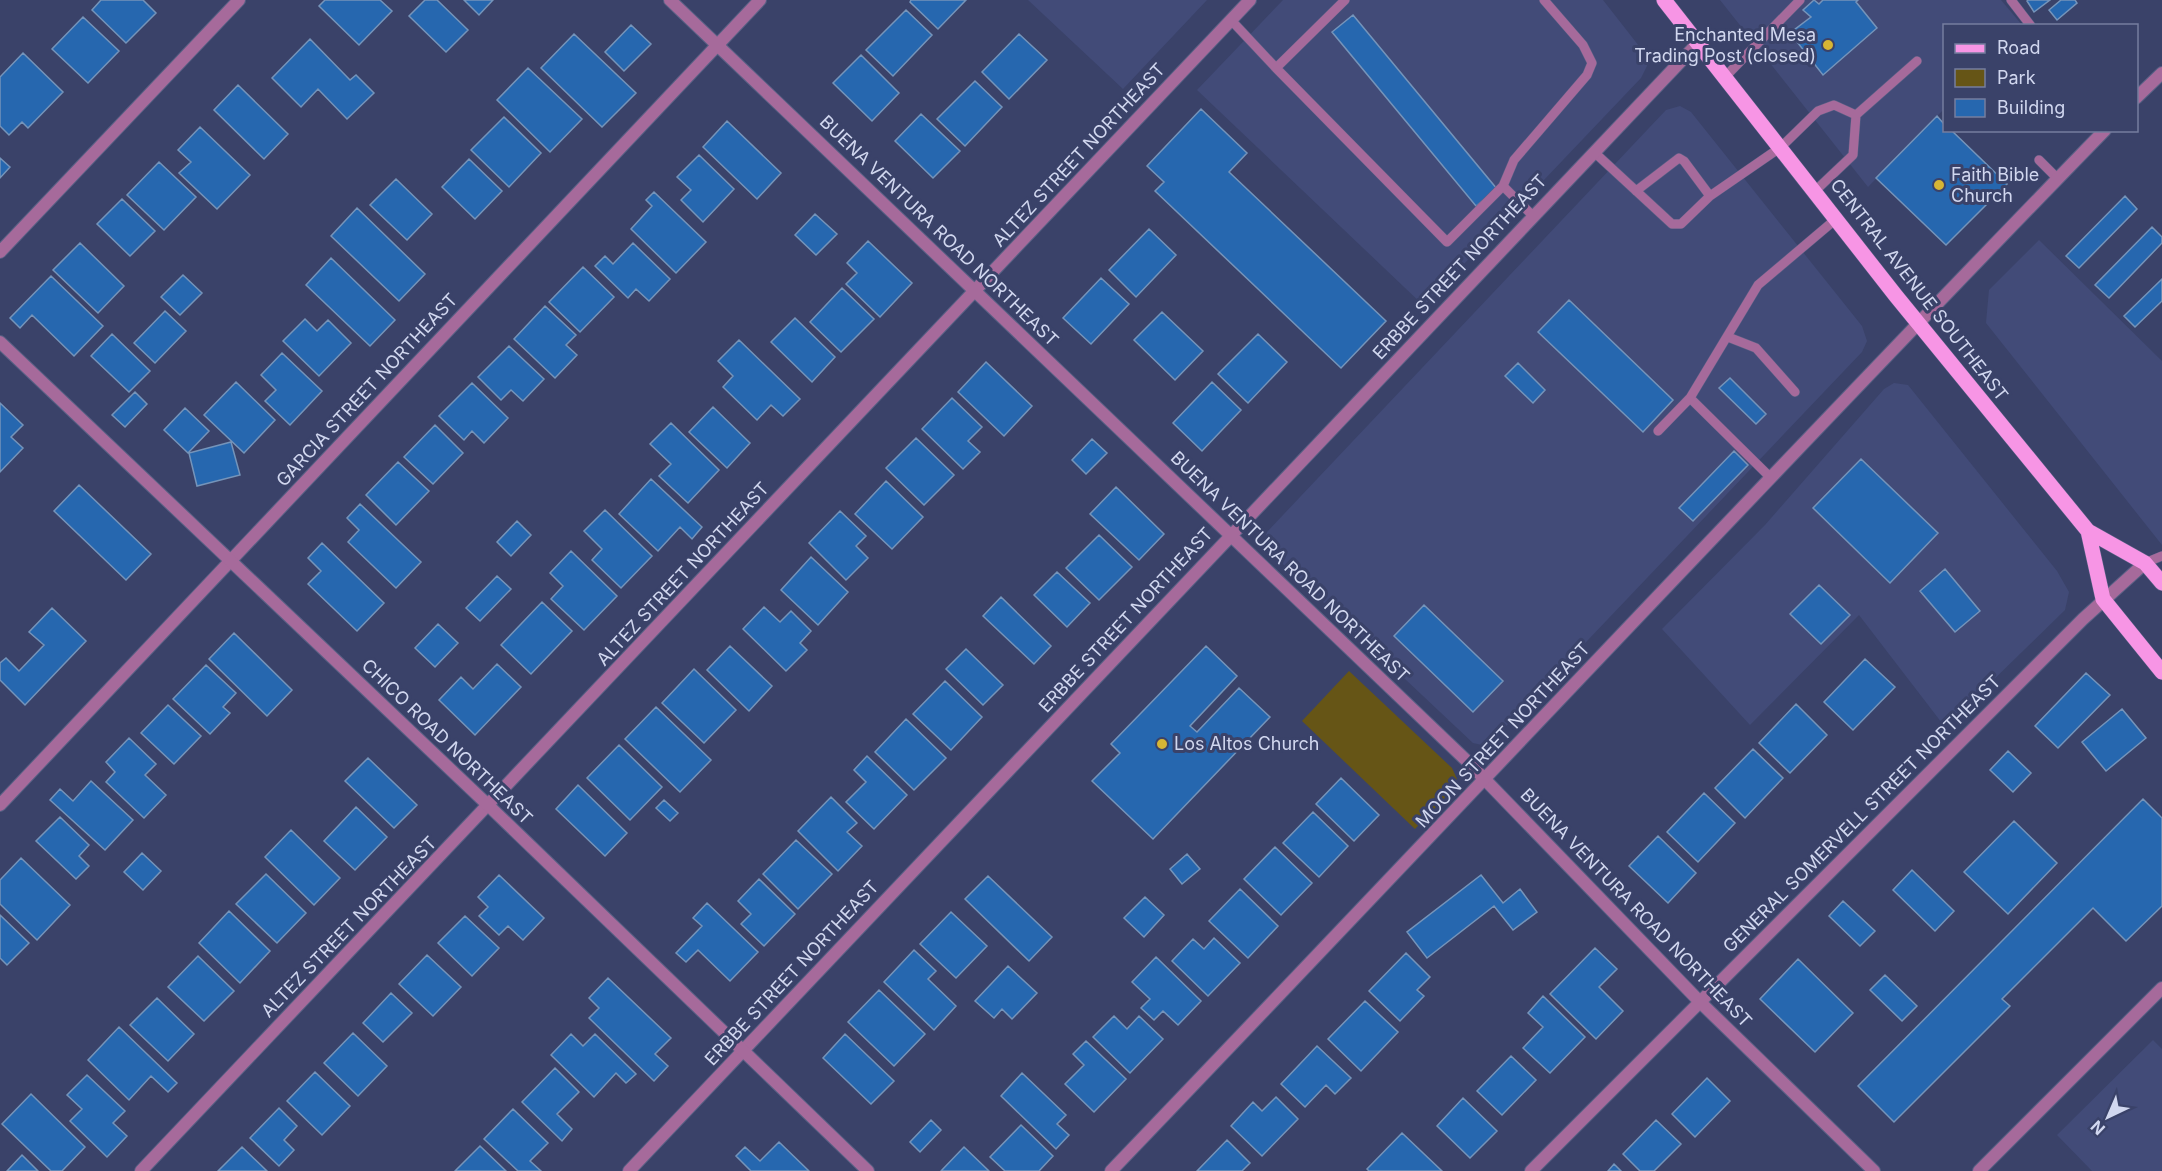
<svg xmlns="http://www.w3.org/2000/svg" width="2162" height="1171" viewBox="0 0 2162 1171" font-family="Inter,sans-serif">
  <rect width="100%" height="100%" fill="#3a4269"/>
  <path fill="#424b78" d="M1028,0H1207L1123,89Z
    M1283,0H1603L1646,55L1647,66L1641,78L1424,306L1197,90Z
    M1720,0H2001L2022,25L1944,26V109L1868,187Z
    M1680,106L1691,112L1862,326L1867,341L1862,352L1492,741L1482,745L1473,743L1268,550L1265,543L1266,533L1666,110Z
    M2039,240L2162,361V545L1986,323L1989,290Z
    M1894,383L1908,385L2057,571L2069,592L2065,610L1945,727L1859,615L1750,725L1662,629L1765,525L1884,389Z
    M2153,1040L2162,1049V1171H2092L2057,1135Z"/>
  <path fill="#665516" d="M1349,671L1452,768L1457,779L1455,787L1415,829L1302,721Z"/>
  <path fill="#2667af" stroke="#7594ba" stroke-width="1.5" d="M101,0H143L156,13L126,43L92,10Z
    M325,0H380L392,11L359,45L319,6Z
    M425,0H437L468,30L446,52L409,16Z
    M464,0H493L479,15Z
    M911,0H966L938,29L910,2Z
    M1814,0L1819,4L1823,0H1858L1856,2L1877,28L1823,75L1790,33L1811,17L1803,10Z
    M2028,0H2050L2034,12L2027,1Z
    M2061,0H2075L2077,3L2057,20L2049,10Z
    M906,10L932,35L893,76L866,50Z
    M1353,15L1497,189L1476,206L1332,32Z
    M83,17L119,51L88,83L52,49Z
    M631,25L651,44L624,71L605,52Z
    M574,34L636,93L602,127L541,68Z
    M1019,34L1047,60L1009,99L982,72Z
    M310,39L350,80L356,75L374,93L347,119L318,89L301,107L272,78Z
    M23,53L63,92L28,128L22,122L9,135L0,126V77Z
    M861,55L899,93L872,121L833,83Z
    M528,68L582,119L550,152L497,100Z
    M975,81L1002,107L965,146L937,119Z
    M238,85L288,134L264,159L214,110Z
    M1201,109L1247,153L1229,172L1386,321L1341,368L1155,191L1164,182L1147,166Z
    M921,114L960,151L933,178L895,141Z
    M1937,116L1944,124V130H1951L2007,184L1946,245L1876,178Z
    M504,117L541,153L509,187L471,150Z
    M727,121L781,173L757,199L703,147Z
    M200,127L250,175L217,209L179,173L191,162L178,150Z
    M699,155L734,189L703,222L681,200L691,190L677,177Z
    M0,158L10,167L0,178Z
    M469,159L502,191L475,219L442,187Z
    M159,162L196,197L164,230L127,195Z
    M396,179L432,214L407,240L370,205Z
    M654,192L706,242L676,273L631,229L652,206L646,200Z
    M2125,196L2137,209L2079,268L2066,256Z
    M122,199L155,231L130,256L97,224Z
    M357,208L425,274L399,301L331,236Z
    M815,214L837,234L816,255L795,235Z
    M2152,227L2162,237V243L2109,298L2095,285Z
    M1149,229L1176,255L1136,297L1109,270Z
    M868,241L912,283L880,317L846,284L857,273L847,263Z
    M80,243L124,286L98,313L53,270Z
    M633,243L670,279L649,301L636,289L628,298L595,266L605,256L613,264Z
    M331,258L395,320L370,346L306,285Z
    M583,267L614,297L580,332L549,302Z
    M183,275L202,293L180,315L161,297Z
    M51,276L103,326L74,356L32,315L20,328L10,318Z
    M1101,278L1129,304L1091,344L1063,318Z
    M2162,279V301L2135,327L2124,316Z
    M842,288L874,319L841,352L810,322Z
    M1569,300L1673,400L1643,432L1538,332Z
    M545,306L576,335L566,345L577,355L555,378L514,339Z
    M165,311L186,331L155,363L134,343Z
    M1162,312L1203,351L1175,380L1134,340Z
    M795,318L835,357L812,382L771,342Z
    M305,319L317,331L328,320L351,343L319,376L283,341Z
    M112,334L150,371L129,392L91,356Z
    M1258,334L1287,362L1248,403L1218,374Z
    M739,340L800,399L783,416L771,405L757,420L723,387L733,376L718,361Z
    M509,346L544,379L523,401L511,390L501,400L478,377Z
    M282,353L322,391L290,425L265,401L276,390L261,375Z
    M986,362L1032,406L1004,436L958,392Z
    M1518,363L1545,390L1533,403L1505,376Z
    M1730,378L1766,414L1756,424L1719,388Z
    M236,382L275,420L244,453L204,415Z
    M1212,382L1241,410L1202,451L1173,423Z
    M472,383L508,418L484,443L472,431L464,440L439,416Z
    M135,392L147,404L125,427L112,415Z
    M952,398L982,427L968,441L980,452L963,469L922,429Z
    M0,403L23,425L11,437L23,448L0,472Z
    M713,407L750,443L727,468L689,432Z
    M185,408L209,431L188,453L164,430Z
    M671,423L719,470L688,503L659,476L671,464L650,444Z
    M435,425L463,453L433,484L404,457Z
    M916,438L954,475L924,505L886,468Z
    M1092,439L1107,453L1086,474L1072,460Z
    M231,442L240,475L197,486L189,453Z
    M1734,451L1748,465L1693,521L1679,508Z
    M1861,459L1938,533L1890,583L1813,508Z
    M398,462L429,491L396,525L366,495Z
    M651,479L702,527L692,539L680,527L658,551L619,514Z
    M886,481L923,517L892,549L855,514Z
    M79,485L151,554L126,580L54,511Z
    M1116,487L1164,534L1139,560L1090,514Z
    M360,504L421,562L396,588L348,542L359,530L347,518Z
    M605,510L652,556L621,588L592,560L602,549L584,531Z
    M840,511L866,536L856,546L868,558L846,580L809,543Z
    M517,521L531,535L511,556L497,542Z
    M1099,535L1132,567L1099,600L1066,568Z
    M322,543L384,603L357,631L308,584L321,571L308,558Z
    M571,551L617,596L584,630L551,599L563,586L550,573Z
    M811,557L848,592L818,625L781,590Z
    M1945,569L1980,611L1955,632L1920,591Z
    M1057,572L1090,603L1067,627L1034,595Z
    M497,576L511,589L480,621L466,608Z
    M1819,585L1850,615L1821,644L1790,614Z
    M1001,597L1051,646L1034,664L983,616Z
    M542,602L572,631L531,674L501,645Z
    M1424,605L1503,681L1473,712L1394,636Z
    M764,607L780,622L791,611L811,631L800,643L807,650L786,671L743,629Z
    M52,608L86,641L25,705L0,680V663L6,658L19,671L44,645L29,632Z
    M438,624L458,643L435,667L415,648Z
    M234,633L292,690L267,716L209,659Z
    M730,646L772,686L749,711L707,670Z
    M1206,646L1237,676L1190,726L1197,732L1239,688L1270,717L1153,839L1092,781L1120,753L1111,744Z
    M966,649L1003,685L983,705L946,669Z
    M1865,659L1895,687L1853,730L1824,702Z
    M497,664L521,687L475,735L439,700L461,677L473,689Z
    M206,665L236,693L223,707L230,713L210,734L173,699Z
    M694,669L736,710L704,743L662,703Z
    M2086,673L2110,695L2058,748L2035,726Z
    M945,681L982,717L951,750L913,714Z
    M1796,704L1827,735L1790,773L1759,743Z
    M168,705L201,736L174,764L141,733Z
    M656,707L711,760L680,792L625,739Z
    M2122,709L2146,738L2106,771L2082,742Z
    M906,719L946,758L914,790L875,752Z
    M129,738L156,764L145,775L166,795L144,818L106,782L115,772L106,762Z
    M619,745L662,787L630,820L587,778Z
    M1753,749L1783,778L1745,818L1715,788Z
    M2008,751L2031,773L2013,792L1990,770Z
    M867,756L907,795L874,829L846,802L866,782L854,770Z
    M368,758L417,805L394,828L345,781Z
    M1341,778L1379,815L1354,841L1316,804Z
    M91,781L133,820L105,850L50,800L60,789L73,801Z
    M578,785L627,833L605,856L556,809Z
    M1704,793L1735,823L1698,862L1667,832Z
    M831,797L857,823L847,832L862,846L838,871L798,831Z
    M2143,799L2162,818V906L2126,941L2093,908L2002,999L2010,1006L1894,1122L1858,1086Z
    M664,800L678,813L670,821L656,808Z
    M356,807L387,837L355,870L324,841Z
    M1313,812L1348,846L1319,877L1283,843Z
    M60,817L89,845L79,856L89,866L76,879L36,841Z
    M2014,821L2057,863L2008,914L1964,872Z
    M291,830L340,878L314,905L265,857Z
    M1658,836L1696,873L1668,903L1629,866Z
    M796,840L832,874L798,909L763,874Z
    M1275,847L1312,883L1281,915L1244,879Z
    M142,853L161,871L143,890L124,872Z
    M1187,854L1200,869L1182,884L1170,869Z
    M21,858L70,905L37,940L0,904V880Z
    M1912,870L1954,911L1935,931L1893,890Z
    M266,874L306,913L277,943L236,904Z
    M499,875L544,918L523,940L508,926L499,935L479,916L488,907L478,897Z
    M1481,875L1503,903L1520,889L1537,912L1513,930L1494,906L1427,958L1407,932Z
    M988,876L1052,937L1029,961L965,899Z
    M759,879L795,914L764,946L741,924L751,914L738,901Z
    M1240,889L1278,926L1248,958L1209,921Z
    M1145,897L1164,915L1144,937L1124,918Z
    M1843,901L1875,931L1860,946L1829,916Z
    M707,903L758,952L730,981L698,950L686,962L676,953L702,926L693,918Z
    M229,911L270,951L240,983L199,943Z
    M951,912L987,946L956,978L920,944Z
    M0,915L29,943L7,965L0,958Z
    M465,916L499,948L472,976L438,943Z
    M1214,938L1240,963L1208,996L1172,961L1193,939L1204,949Z
    M1595,948L1617,969L1599,987L1623,1011L1596,1039L1550,994Z
    M914,950L936,971L928,979L956,1006L934,1030L884,982Z
    M1406,953L1430,977L1417,990L1424,996L1400,1021L1369,991Z
    M427,955L461,987L433,1016L399,984Z
    M198,956L234,991L204,1021L168,987Z
    M1156,957L1201,1001L1178,1025L1163,1011L1154,1020L1141,1008L1150,999L1132,982Z
    M1798,959L1853,1013L1815,1052L1760,999Z
    M1008,966L1037,993L1012,1019L1002,1009L994,1018L975,1001Z
    M1885,975L1917,1006L1902,1021L1870,990Z
    M608,978L671,1038L655,1054L668,1066L654,1081L589,1018L599,1008L589,998Z
    M879,990L925,1034L894,1066L848,1022Z
    M391,993L412,1013L383,1042L363,1023Z
    M1543,996L1585,1037L1550,1073L1523,1048L1543,1027L1528,1013Z
    M157,998L194,1034L168,1061L130,1025Z
    M1365,1001L1398,1032L1361,1071L1328,1039Z
    M1114,1016L1127,1029L1139,1016L1163,1039L1130,1073L1093,1037Z
    M119,1027L177,1083L168,1092L151,1076L129,1100L88,1060Z
    M353,1033L387,1066L358,1096L324,1063Z
    M571,1034L583,1046L595,1034L636,1074L626,1083L616,1073L594,1097L551,1055Z
    M845,1034L894,1081L871,1104L823,1058Z
    M1086,1041L1126,1079L1094,1112L1065,1084L1084,1065L1073,1054Z
    M1317,1046L1351,1078L1335,1094L1326,1085L1305,1107L1281,1084Z
    M1511,1056L1536,1080L1502,1115L1477,1091Z
    M555,1068L579,1092L557,1114L572,1129L562,1141L522,1102Z
    M315,1072L350,1106L322,1135L287,1101Z
    M1022,1073L1066,1115L1057,1124L1069,1135L1056,1149L1001,1096Z
    M87,1075L125,1111L113,1123L127,1136L107,1157L70,1121L82,1109L67,1095Z
    M1707,1078L1730,1101L1695,1137L1672,1114Z
    M31,1094L85,1147L62,1171H51L2,1124Z
    M1276,1097L1298,1119L1262,1156L1231,1126L1253,1102L1262,1111Z
    M1463,1098L1497,1131L1470,1158L1437,1126Z
    M279,1108L297,1126L284,1140L294,1150L279,1166L250,1138Z
    M513,1109L548,1143L530,1161L541,1171H518L484,1139Z
    M931,1120L941,1130L920,1152L910,1142Z
    M1656,1120L1681,1144L1654,1171H1640L1623,1154Z
    M1021,1125L1053,1156L1039,1171H1005L990,1157Z
    M1402,1133L1442,1171H1369L1367,1169Z
    M1227,1140L1250,1163L1242,1171H1197Z
    M779,1142L809,1171H751L736,1156L745,1147L760,1161Z
    M480,1146L506,1171H455Z
    M242,1147L267,1171H218Z
    M964,1147L989,1171H941Z
    M22,1155L38,1171H7Z
    M1614,1164L1621,1171H1608Z"/>
  <g fill="none" stroke-linecap="round" stroke-linejoin="round">
    <defs>
      <path id="service" d="M2011,0L2031,26
        M1231,20L1276,68L1345,0
        M1276,68L1447,242L1503,186L1533,216
        M1726,76L1800,0
        M1594,152L1672,224H1681L1710,196L1684,161L1679,158L1636,191
        M2039,160L2058,179
        M1503,186L1514,160L1587,75L1592,63L1583,45L1544,0
        M1815,191L1853,155L1856,115L1917,61
        M1710,196L1781,147L1818,111L1834,105L1856,115
        M1728,337L1756,348L1795,392
        M1658,431L1690,398
        M1771,478L1690,398L1758,285L1836,219
        M2145,563L2162,556"/>
      <path id="minor" d="M670,0L1468,762L1700,1002L1874,1171
        M0,252L239,0
        M0,805L760,0
        M141,1171L1250,0
        M629,1171L1699,42
        M1531,1171L2083,619L2145,563
        M1979,1171L2162,988"/>
      <path id="tertiary" d="M2136,98L2162,73
        M0,342L489,806L868,1171
        M1111,1171C1443,825 1770,474 2105,130"/>
      <path id="primary" d="M1664,0L1896,296L2088,531L2145,563L2162,583
        M2088,531L2103,599L2162,672"/>
    </defs>
    <use href="#service" stroke="#586084" stroke-width="10"/>
    <use href="#minor" stroke="#586084" stroke-width="14"/>
    <use href="#tertiary" stroke="#586084" stroke-width="14"/>
    <use href="#primary" stroke="#586084" stroke-width="16"/>
    <use href="#service" stroke="#a66a9b" stroke-width="9"/>
    <use href="#minor" stroke="#a66a9b" stroke-width="12"/>
    <use href="#tertiary" stroke="#a66a9b" stroke-width="12"/>
    <use href="#primary" stroke="#f795e5" stroke-width="15"/>
  </g>
  <g fill="#d6b534" stroke="#3a4269" stroke-width="2">
    <circle cx="1828" cy="45" r="6"/>
    <circle cx="1939" cy="185" r="6"/>
    <circle cx="1162" cy="744" r="6"/>
  </g>
  <g text-anchor="middle" stroke-width="6" stroke-linejoin="round" paint-order="stroke">
    <g font-size="18" fill="#d1d7ef" stroke="#3a4269" text-anchor="start">
      <text x="1816" y="41" text-anchor="end">Enchanted Mesa<tspan x="1816" dy="21">Trading Post (closed)</tspan></text>
      <text x="1951" y="181">Faith Bible<tspan x="1951" dy="21">Church</tspan></text>
      <text x="1174" y="750">Los Altos Church</text>
    </g>
    <g font-size="18" fill="#d1d7ef" stroke="#3a4269">
      <text transform="translate(1079 155) rotate(-47)" y="6">ALTEZ STREET NORTHEAST</text>
      <text transform="translate(939 231) rotate(44)" y="6">BUENA VENTURA ROAD NORTHEAST</text>
      <text transform="translate(1460 267) rotate(-47)" y="6">ERBBE STREET NORTHEAST</text>
      <text transform="translate(1919 290) rotate(52)" y="6">CENTRAL AVENUE SOUTHEAST</text>
      <text transform="translate(367 390) rotate(-47)" y="6">GARCIA STREET NORTHEAST</text>
      <text transform="translate(1290 567) rotate(44)" y="6">BUENA VENTURA ROAD NORTHEAST</text>
      <text transform="translate(683 574) rotate(-47)" y="6">ALTEZ STREET NORTHEAST</text>
      <text transform="translate(1126 620) rotate(-47)" y="6">ERBBE STREET NORTHEAST</text>
      <text transform="translate(1503 735) rotate(-47)" y="6">MOON STREET NORTHEAST</text>
      <text transform="translate(447 742) rotate(44)" y="6">CHICO ROAD NORTHEAST</text>
      <text transform="translate(1862 814) rotate(-45)" y="6">GENERAL SOMERVELL STREET NORTHEAST</text>
      <text transform="translate(1636 908) rotate(46)" y="6">BUENA VENTURA ROAD NORTHEAST</text>
      <text transform="translate(349 927) rotate(-46)" y="6">ALTEZ STREET NORTHEAST</text>
      <text transform="translate(792 973) rotate(-47)" y="6">ERBBE STREET NORTHEAST</text>
    </g>
  </g>
  <rect x="1943" y="24" width="195" height="108" fill="#3a4269" stroke="#767e9f" stroke-width="1.5"/>
  <rect x="1955" y="44" width="30" height="9" fill="#f795e5" stroke="#767e9f" stroke-width="1.5"/>
  <text x="1997" y="54" font-size="18" fill="#d1d7ef">Road</text>
  <rect x="1955" y="69" width="30" height="18" fill="#665516" stroke="#767e9f" stroke-width="1.5"/>
  <text x="1997" y="84" font-size="18" fill="#d1d7ef">Park</text>
  <rect x="1955" y="99" width="30" height="18" fill="#2667af" stroke="#767e9f" stroke-width="1.5"/>
  <text x="1997" y="114" font-size="18" fill="#d1d7ef">Building</text>
  <g transform="translate(2108 1117) rotate(224)" stroke="#3a4269" stroke-width="4.5" paint-order="stroke">
  <path d="M0-4.5L10 22L0 15L-10 22Z" fill="#d1d7ef"/>
  <text y="-9" font-size="16" font-weight="bold" text-anchor="middle" fill="#d1d7ef">N</text>
  </g>
</svg>
